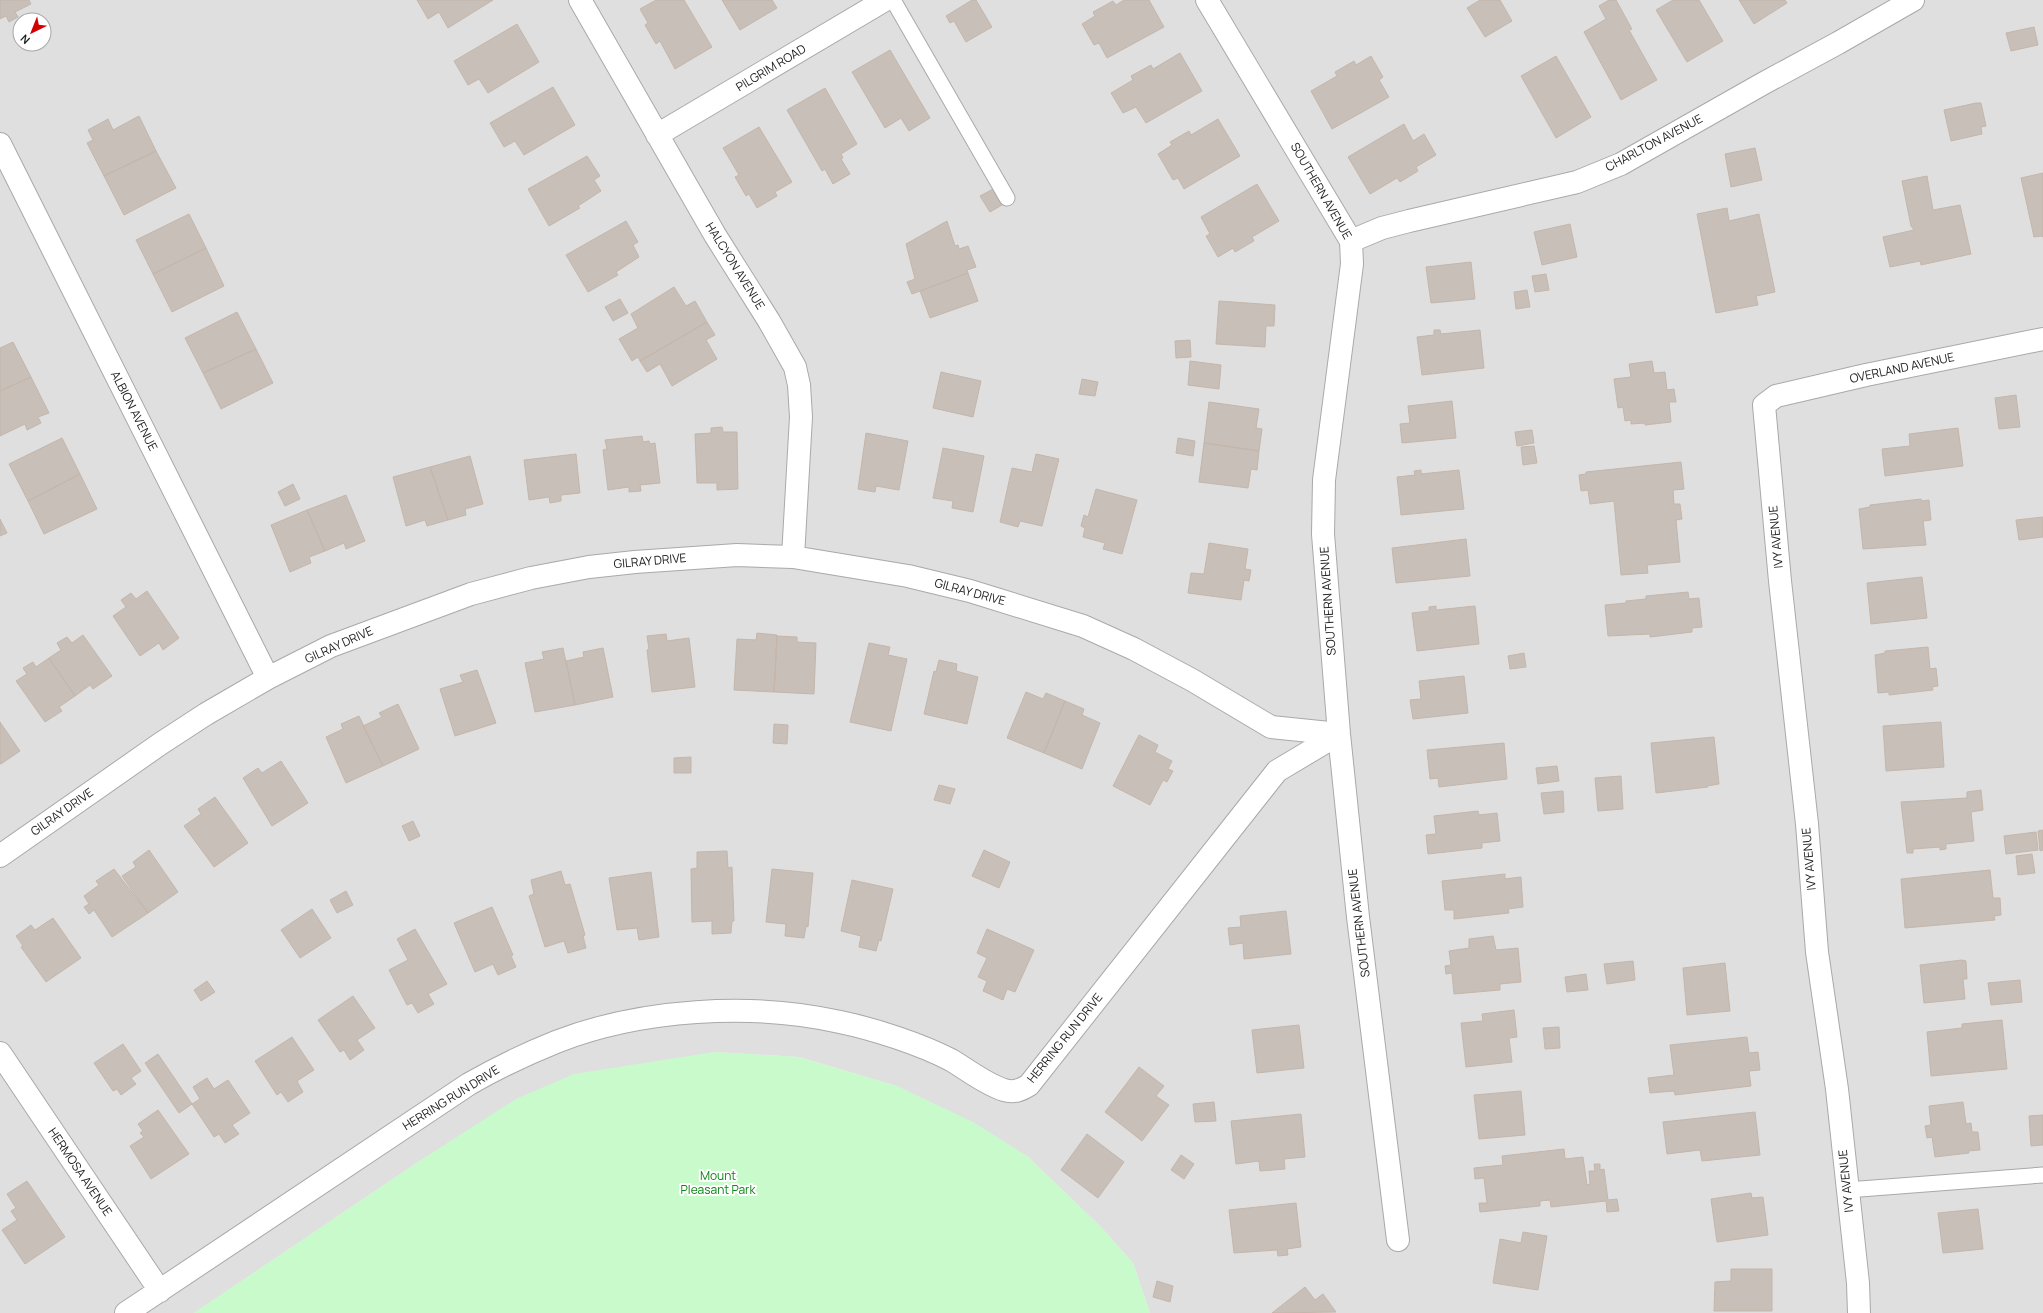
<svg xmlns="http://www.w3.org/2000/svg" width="2043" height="1313" viewBox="0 0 2043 1313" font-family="Manrope,sans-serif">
  <rect width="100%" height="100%" fill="#f2efe9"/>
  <path fill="#e0dfdf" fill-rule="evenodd" d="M0,0H2043V1313H1150L1133,1263L1100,1226L1027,1156L897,1086L799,1057L714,1052L424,1158L194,1313H0ZM20,20H44V44H20Z"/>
  <path fill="#c8facc" d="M714,1052L798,1057L897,1086L973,1122L1027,1156L1100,1226L1133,1263L1150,1313H194L424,1158L516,1099L574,1074Z"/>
  <path fill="#c7bfb8" stroke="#c4b6ab" d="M0,0H29L31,4L15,12L18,17L9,22L6,16L0,19Z
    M417,0H493L448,28L439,12L428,19Z
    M656,0H684L712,47L675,69L660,41L656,44L645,25L648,23L640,9Z
    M722,0H772L777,8L740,30Z
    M972,0H976L992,27L966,42L954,21L950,23L946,16Z
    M1124,0H1149L1164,27L1107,58L1099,43L1094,45L1082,24L1095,16L1093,12L1113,1L1116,5Z
    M1480,0H1500L1512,21L1485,37L1467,8Z
    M1609,0H1616L1632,29L1629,30L1657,80L1621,100L1584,32L1606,19L1599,6Z
    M1673,0H1699L1723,41L1687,62L1656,10Z
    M1739,0H1785L1787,3L1754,24Z
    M517,24L539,62L488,93L479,79L468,85L454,61Z
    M2034,27L2038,45L2011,51L2006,33Z
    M890,50L930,118L909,131L901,118L885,128L852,72Z
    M1180,53L1202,91L1146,123L1136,107L1123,113L1111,93L1133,80L1131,76L1151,65L1153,69Z
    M1371,56L1383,77L1379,80L1389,97L1332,129L1311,91L1337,76L1335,72L1354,61L1356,65Z
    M1556,56L1591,117L1556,138L1521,76Z
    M553,87L575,125L524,155L515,141L504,147L490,123Z
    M825,88L857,144L841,154L843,158L841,159L850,174L833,184L825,169L822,171L787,110Z
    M1976,103H1981L1986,126L1981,127L1982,134L1951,141L1944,110Z
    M139,116L156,151L104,176L87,143L93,140L88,130L108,119L113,130Z
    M1218,119L1240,156L1184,189L1178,178L1173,180L1158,154L1172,145L1170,142L1189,131L1191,135Z
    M1404,124L1413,141L1424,134L1436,155L1416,167L1418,171L1400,182L1397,178L1370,194L1348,157Z
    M759,127L792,182L775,192L777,196L757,208L749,194L746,196L735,177L739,175L723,148Z
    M1755,148L1762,180L1731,187L1725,154Z
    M156,151L176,188L124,215L104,176Z
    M587,156L600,176L594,180L601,191L578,206L580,208L549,226L528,189Z
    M2043,173V237L2041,236L2034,237L2021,178Z
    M1927,176L1933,210L1960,205L1971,254L1921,265L1920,261L1890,267L1883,237L1914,230L1911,226L1902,181Z
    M1257,184L1279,221L1252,237L1254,241L1235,252L1233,248L1218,257L1206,236L1210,234L1201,217Z
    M993,189L1002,205L990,212L980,196Z
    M1727,208L1729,221L1759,214L1775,292L1756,296L1758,305L1716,313L1697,214Z
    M189,214L206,248L153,274L136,240Z
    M626,221L638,242L633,245L639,257L616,272L618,275L588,292L566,255Z
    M947,221L955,246L958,245L959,249L968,246L976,267L967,270L968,273L912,294L907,282L915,279L906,244Z
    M1570,224L1577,257L1542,265L1534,232Z
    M206,248L224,286L172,312L153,274Z
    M1471,262L1475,299L1431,303L1426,267Z
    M968,273L978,301L930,318L920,291Z
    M1546,274L1549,290L1535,292L1532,276Z
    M674,287L686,306L695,301L707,322L640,361L638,357L632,361L619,339L638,328L631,314Z
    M1527,290L1530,307L1516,309L1514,292Z
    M620,299L628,313L613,321L605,307Z
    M1219,301L1275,305L1274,326H1266L1265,347L1216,344Z
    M237,312L256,349L203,373L185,338Z
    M707,322L715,335L706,340L717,359L672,386L660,364L647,372L640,361Z
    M1434,330H1440L1441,334L1480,330L1484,368L1422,375L1417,337L1434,335Z
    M1190,340L1191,357L1176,358L1175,341Z
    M13,342L31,377L0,391V348Z
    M256,349L273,383L221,409L203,373Z
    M1190,361L1221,365L1219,389L1188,385Z
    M1652,361L1654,373L1665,372L1667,390L1674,389L1676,402H1669L1671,422L1645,425V423L1631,424V420L1625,421L1623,407L1618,408L1614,379L1631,377L1629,364Z
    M941,372L981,381L973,417L933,408Z
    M31,377L49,413L38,417L41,423L27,430L25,424L0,436V391Z
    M1082,379L1098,382L1095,396L1079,394Z
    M2016,395L2020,427L1999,429L1995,398Z
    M1452,401L1456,438L1402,443L1400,424L1410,423L1408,406Z
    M1209,402L1259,409L1256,428L1262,429L1259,451L1204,443Z
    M722,427L723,432H737L738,489L717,490V483H697L695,434L711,433V428Z
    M1958,428L1963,466L1885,476L1882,449L1910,446L1909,434Z
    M1532,430L1534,443L1517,446L1515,432Z
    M866,433L908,441L899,490L876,486L875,492L858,489Z
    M642,436L643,442L649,441L650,444L655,443L660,483L640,485L641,491L629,492V487L608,490L603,450L607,449L605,440Z
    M62,438L80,474L28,501L9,464Z
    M1178,438L1195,441L1193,456L1176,453Z
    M1204,443L1259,451L1257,470L1251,469L1248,488L1199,482Z
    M1534,446L1537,463L1523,465L1521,447Z
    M943,448L984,456L973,512L952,508L953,501L933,498Z
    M576,454L580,493L561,495V501L550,503L549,497L529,500L524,460Z
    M1036,454L1059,459L1042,526L1020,521L1018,527L1000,522L1012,468L1032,472Z
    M470,456L483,504L465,509L466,515L448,520L430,467Z
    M1681,462L1684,489L1673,490L1674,504H1680L1682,519L1676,520L1680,562L1647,565L1648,573L1621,575L1614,501L1590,504L1588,490L1581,491L1579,475L1586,474V472Z
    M430,467L448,520L427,526L425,520L406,526L393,477Z
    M1421,470V474L1459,470L1464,509L1401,515L1397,477L1415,475L1414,471Z
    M80,474L97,509L44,534L28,501Z
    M293,484L300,499L285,506L278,492Z
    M1096,489L1137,500L1122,554L1103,549L1105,543L1083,537L1085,528L1081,526L1084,515L1088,517Z
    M346,495L365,541L346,549L344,543L325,551L307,510Z
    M1921,499L1922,501L1929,500L1931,520L1923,521L1926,545L1863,549L1859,509L1870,507V505Z
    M307,510L325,551L309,557L311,563L290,572L271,525Z
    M2043,517V537L2019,540L2016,520Z
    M0,519L7,533L0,536Z
    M1466,539L1470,576L1396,583L1392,548Z
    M1209,543L1248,549L1245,569L1251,570L1249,581L1244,580L1241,600L1188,593L1191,573L1204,574Z
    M1922,577L1927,618L1871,624L1867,583Z
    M147,591L179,638L163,650L159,643L140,656L113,616L126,607L121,600L131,593L136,599Z
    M1688,592L1689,599L1699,598L1702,627L1692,628V632L1650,637V634L1608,636L1605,605L1626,603V601L1646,599V596Z
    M1436,606V610L1475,606L1479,644L1417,651L1412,613L1429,611V607Z
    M757,633L777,635L774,692L734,690L737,639L756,640Z
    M666,634L667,641L689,638L695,687L652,692L647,650L649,649L647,636Z
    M83,635L112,676L93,689L90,685L75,696L49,658L61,650L57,643L67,637L72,643Z
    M777,636L797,637V642L816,643L814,694L774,692Z
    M869,643L890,647L888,655L907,659L891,731L850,722Z
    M1928,647L1930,669L1936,668L1938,686L1932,687L1933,690L1889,695V692L1878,693L1875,655L1885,653V651Z
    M563,648L575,705L535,712L525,663L544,659L542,652Z
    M603,648L613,697L575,705L566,661L584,657L583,652Z
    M1524,653L1526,667L1510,669L1508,656Z
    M49,658L75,696L59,707L62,711L45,722L16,681L27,674L23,668L33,662L36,667Z
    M939,660L957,664L956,671L978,677L967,724L924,714L934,671L936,672Z
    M477,670L496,723L455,736L440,689L463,682L460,675Z
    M1464,676L1468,713L1413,719L1410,700L1421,699L1419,681Z
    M1026,692L1043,699L1046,693L1065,701L1044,753L1007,738Z
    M1065,701L1084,709L1082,715L1100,723L1082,769L1044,753Z
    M398,704L419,749L383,766L363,726L382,717L379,713Z
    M359,716L383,766L346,783L326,737L343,729L341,724Z
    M0,722L20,751L1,764H0Z
    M1941,722L1944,767L1886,771L1883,726Z
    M774,724L788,725L787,744L773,743Z
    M1139,735L1158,745L1155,752L1172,761L1168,769L1173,771L1167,782L1163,780L1150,805L1113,786Z
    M1714,737L1719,784L1707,786L1708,787L1656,793L1651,743Z
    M1504,743L1507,779L1439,787L1438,778L1430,779L1427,750Z
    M691,757V773H674V758Z
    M281,761L308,803L272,826L243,778L258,768L262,773Z
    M1557,766L1559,781L1538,784L1536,768Z
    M1621,776L1623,809L1598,811L1595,778Z
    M939,785L955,789L950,804L934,800Z
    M1981,790L1983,810L1971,812L1974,841L1946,844V849L1940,850V847L1913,849V853H1907L1901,802L1967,798V792Z
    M1563,791L1564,812L1544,814L1541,793Z
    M215,797L248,843L214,867L184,826L201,814L198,809Z
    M1478,811L1479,815L1497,813L1500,841L1482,843V848L1428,854L1426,835L1436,834L1434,816Z
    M413,821L420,836L409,841L402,826Z
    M2043,830V850L2040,851L2038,831Z
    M2036,832L2038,850L2006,854L2004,836Z
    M149,850L178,892L148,913L122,876L136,867L133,862Z
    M984,850L1010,862L999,888L972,876Z
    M727,851L728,868L732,867L734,921H732L731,933L712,934V921L692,922L691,869L697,868V852Z
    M2032,854L2035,873L2018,875L2016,856Z
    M114,869L148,913L112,937L94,910L89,914L84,907L89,904L84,896L99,885L96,881Z
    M772,869L813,873L808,927L806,926L804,938L785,936L786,924L766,922Z
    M1990,870L1993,898H2000L2001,915L1994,916L1995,920L1905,928L1901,879Z
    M561,871L565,885L570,884L585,935L583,936L586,948L568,953L564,941L545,947L529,896L534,894L531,880Z
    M651,872L659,937L639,940L637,928L617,930L609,878Z
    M1505,874V879L1521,877L1523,907L1508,909L1509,913L1454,919V910H1445L1442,881Z
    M852,880L893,889L881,941L879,940L876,951L859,947L861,936L841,931Z
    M346,891L353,905L337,913L330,900Z
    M492,907L513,955L511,956L516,967L498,975L493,964L475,972L454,923Z
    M312,909L331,938L300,958L281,930Z
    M1286,911L1291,954L1244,959L1243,943L1230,945L1228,928L1241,927L1240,916Z
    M53,918L81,958L46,982L21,947L23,946L16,936L31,925L35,930Z
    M415,929L447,984L428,994L434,1004L418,1013L412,1003L407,1005L389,970L408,960L397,939Z
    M987,929L1034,950L1015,992L1007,989L1003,1000L983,991L987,981L978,977L987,958L977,953Z
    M1493,936L1496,950L1518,948L1521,982L1500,984V990L1454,994L1452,973L1446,974L1445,966L1451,965L1449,951L1469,948V939Z
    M1962,960L1966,961L1967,979H1963L1965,999L1924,1003L1920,965Z
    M1633,961L1635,980L1607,984L1604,964Z
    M1725,963L1730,1011L1687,1015L1683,968Z
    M1586,974L1588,990L1567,992L1565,977Z
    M2020,980L2022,1002L1991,1005L1988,983Z
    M207,981L215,992L201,1001L194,990Z
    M353,996L375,1028L357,1040L364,1050L350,1060L344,1050L340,1052L318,1020Z
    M1514,1010L1517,1037L1509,1038L1512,1062L1466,1067L1461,1023L1483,1021L1482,1014Z
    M2002,1020L2007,1069L1931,1076L1927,1032L1962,1028V1024Z
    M1299,1025L1304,1068L1257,1073L1252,1030Z
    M1559,1027L1560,1048L1545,1049L1543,1028Z
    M292,1037L314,1070L297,1081L303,1092L288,1102L281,1092L277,1095L255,1061Z
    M1747,1037L1749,1053L1758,1052L1760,1070L1749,1071L1751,1086L1675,1095L1674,1091L1650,1093L1648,1078L1674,1075L1670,1045Z
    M123,1044L141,1071L131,1078L136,1084L121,1095L117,1089L113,1091L94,1063Z
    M158,1054L192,1104L179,1113L145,1063Z
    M1139,1067L1164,1086L1156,1096L1169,1105L1142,1141L1105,1112Z
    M207,1078L214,1089L228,1080L250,1113L232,1125L239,1134L225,1143L219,1134L214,1137L192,1104L200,1099L193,1087Z
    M1521,1091L1525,1135L1479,1139L1474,1095Z
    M1214,1102L1216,1121L1195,1122L1193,1104Z
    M1963,1102L1966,1124L1971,1123L1972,1132H1978L1980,1150L1968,1151L1969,1153L1935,1157L1932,1137L1927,1138L1925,1126L1931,1125L1929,1106Z
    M158,1110L189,1154L151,1179L130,1146L144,1137L140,1133L143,1131L138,1124Z
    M1755,1112L1760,1155L1702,1161L1700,1150L1667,1154L1663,1122Z
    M1301,1114L1305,1157L1284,1159L1285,1169L1260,1171L1259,1161L1236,1164L1231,1121Z
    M2043,1115V1145L2031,1146L2029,1116Z
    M1087,1134L1124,1162L1098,1198L1061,1170Z
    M1564,1149L1565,1159L1583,1157L1587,1185L1590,1184L1589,1171H1595L1594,1164H1600V1170L1604,1169L1608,1200L1617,1199L1619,1211L1607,1212L1606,1201L1551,1207L1550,1200L1540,1201V1206L1480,1212L1479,1203H1487L1484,1178L1475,1179L1474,1168L1503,1165L1502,1156Z
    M1181,1155L1194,1164L1184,1179L1171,1170Z
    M27,1181L65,1237L25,1264L2,1230L17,1220L11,1211L16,1208L7,1194Z
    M1751,1193L1752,1198L1763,1197L1768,1235L1717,1242L1711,1199Z
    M1296,1203L1301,1247L1287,1249L1288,1255L1278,1256L1277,1250L1234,1253L1229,1210Z
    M1978,1209L1983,1249L1943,1253L1938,1213Z
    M1523,1232L1547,1236L1538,1290L1493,1283L1500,1239L1521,1243Z
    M1731,1269H1772V1311H1714L1715,1282L1731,1281Z
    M1157,1281L1173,1286L1170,1302L1153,1297Z
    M1305,1287L1315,1300L1323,1294L1336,1312L1272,1313Z"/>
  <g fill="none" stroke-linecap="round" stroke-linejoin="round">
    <defs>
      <path id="service" d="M893,0L1007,198
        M1847,1190L2043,1175"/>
      <path id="minor" d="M580,0L715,235L769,321L795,367L799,385L801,417L793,557
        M1207,0L1351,241L1352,264L1324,480L1323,534L1339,734L1358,917L1398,1240
        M657,135L885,0
        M0,144L268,678
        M1351,241L1382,228L1409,221L1577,182L1621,164L1764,83L1838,43L1913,0
        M0,856L160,744L206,714L268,678L331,646L471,594L531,578L589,567L635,562L737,555L793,557L908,576L970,591L1083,626L1134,649L1192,680L1271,727L1339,734
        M0,1053L160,1291
        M126,1313L469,1084C497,1068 526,1054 556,1042C640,1009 752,1002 840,1022C874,1029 920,1044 951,1060C968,1070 985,1084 1004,1090C1014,1093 1021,1090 1029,1085L1277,771L1339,734
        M1859,1313L1858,1283L1837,1089L1817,952L1807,824L1780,581L1764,405L1776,396L1866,375L2043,339"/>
    </defs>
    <use href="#service" stroke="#a9a9a9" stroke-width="17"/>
    <use href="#minor" stroke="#a9a9a9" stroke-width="24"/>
    <use href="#service" stroke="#fff" stroke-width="15"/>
    <use href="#minor" stroke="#fff" stroke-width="22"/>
  </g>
  <g text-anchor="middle" stroke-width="4" stroke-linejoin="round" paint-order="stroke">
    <g font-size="12" fill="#222" stroke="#fff">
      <text transform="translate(771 68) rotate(-31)" y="4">PILGRIM ROAD</text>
      <text transform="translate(1654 143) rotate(-28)" y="4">CHARLTON AVENUE</text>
      <text transform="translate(1321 191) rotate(60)" y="4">SOUTHERN AVENUE</text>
      <text transform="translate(735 266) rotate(58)" y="4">HALCYON AVENUE</text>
      <text transform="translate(1902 368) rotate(-12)" y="4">OVERLAND AVENUE</text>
      <text transform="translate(134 411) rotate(63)" y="4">ALBION AVENUE</text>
      <text transform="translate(1776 537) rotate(-95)" y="4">IVY AVENUE</text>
      <text transform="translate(650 561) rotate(-5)" y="4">GILRAY DRIVE</text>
      <text transform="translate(970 592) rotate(15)" y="4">GILRAY DRIVE</text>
      <text transform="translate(1328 601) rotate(-94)" y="4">SOUTHERN AVENUE</text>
      <text transform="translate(339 645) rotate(-24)" y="4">GILRAY DRIVE</text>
      <text transform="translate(62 812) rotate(-35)" y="4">GILRAY DRIVE</text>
      <text transform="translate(1809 859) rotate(-95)" y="4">IVY AVENUE</text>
      <text transform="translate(1359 923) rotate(-97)" y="4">SOUTHERN AVENUE</text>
      <text transform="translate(1065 1038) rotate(-51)" y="4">HERRING RUN DRIVE</text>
      <text transform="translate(451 1098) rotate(-32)" y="4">HERRING RUN DRIVE</text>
      <text transform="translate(80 1172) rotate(56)" y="4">HERMOSA AVENUE</text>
      <text transform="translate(1846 1181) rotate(-96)" y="4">IVY AVENUE</text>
    </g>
    <g font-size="12" fill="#0c8416" stroke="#fff">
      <text x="718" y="1180">Mount<tspan x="718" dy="14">Pleasant Park</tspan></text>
    </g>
  </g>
  <g transform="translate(32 32) rotate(223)"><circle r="19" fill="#ffffff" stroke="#a7a7a7"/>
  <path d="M0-3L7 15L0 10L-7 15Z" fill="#d40000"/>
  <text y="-6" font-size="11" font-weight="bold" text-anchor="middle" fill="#222222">N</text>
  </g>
</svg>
